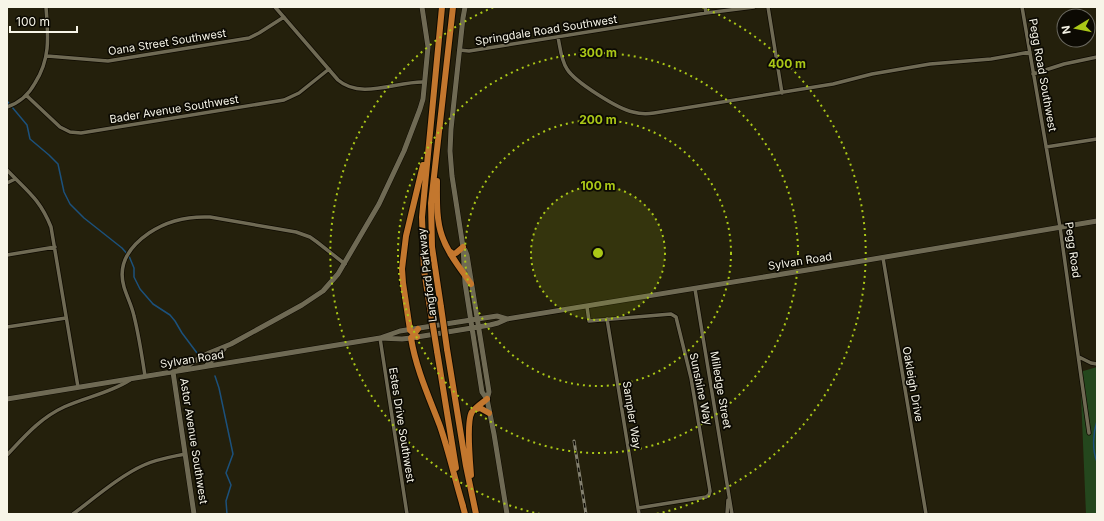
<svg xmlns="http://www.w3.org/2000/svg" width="1104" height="521" viewBox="0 0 1104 521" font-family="Inter,sans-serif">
  <rect width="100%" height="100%" fill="#24200c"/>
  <path fill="#24471d" d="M1097,367V514H1086L1080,372Z"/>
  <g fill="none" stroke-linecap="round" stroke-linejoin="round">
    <path stroke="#1c517c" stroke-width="1.5" d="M7,101L27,125L30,139L49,155L58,164L64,192L70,204L84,218L122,248L129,256L134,268V277L140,289L153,304L170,315L175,321L182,333L197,353
      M215,376L219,388L233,454L226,473L231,485L226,501L227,514
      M1097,421C1093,433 1092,450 1097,462
      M1097,514V512"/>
    <defs>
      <path id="street" d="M275,7L338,80C361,100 397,81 424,82
        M705,7L706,13
        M768,7L782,93
        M1022,7L1060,227L1089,433
        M558,37C560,47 561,60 567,69C575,82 618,109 633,112C640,114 647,114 654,113L833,84L872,74L930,64L991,59L1030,52
        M459,50L469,51L706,13L754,7
        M47,56L108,61L249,38L259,33L284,17
        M1033,74L1064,64L1097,57
        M26,95L60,127L70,132L81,133L284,100L299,93L329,69
        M7,107C19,103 29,94 35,83C51,58 48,35 46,7
        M1046,147L1097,139
        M7,170C27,191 40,199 51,227L78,387
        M7,183L15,179
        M7,255L55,247
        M883,258L926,514
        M695,289L732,514
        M587,307L589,321L671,314L676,317L691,378L710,491L709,495L706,497L638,508
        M607,319L639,514
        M7,327L66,318
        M380,338L407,514
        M1079,357L1091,363L1097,364
        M145,376C142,356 139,336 134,316C132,306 127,297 124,287C117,263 130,246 149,233C168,220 187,216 210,217L296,232L310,237L317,242L345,264
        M7,455C24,437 40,418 64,407C86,397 110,393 130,380
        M73,514C93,499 121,475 144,465C157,459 171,457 185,454
        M727,514L728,500"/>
      <path id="secondary" d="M465,7L463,18L451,129L450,151L452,176L463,247L465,283L482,392L487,399L494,434L507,514
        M465,250L467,255L489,392L487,399
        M380,338L402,339L411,338L490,325L498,323L507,319L850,263L1097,221
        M206,366L224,349
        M179,370L209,353L231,344L302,305L323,291L338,274L379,204L404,151L420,109L423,99L428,47L422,7
        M173,372L194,514
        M7,399L380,338L400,331L497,316L507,319"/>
      <path id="highway" d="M437,181C437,199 436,219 442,236C448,254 461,269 471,284
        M449,251L453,254L456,253L463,247
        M441,307L432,247L431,203L453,7
        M430,308L424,270L422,217L442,7
        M418,329L411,338C416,369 429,397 440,426C449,452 455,480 463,506
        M417,337L410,330L403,283L402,269L406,236L423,165
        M447,349L466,466L476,514
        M437,351L456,468
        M476,409L480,408L489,413
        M471,475C470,462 466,421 472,412C476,407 482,403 487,399
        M462,503L465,514"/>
    </defs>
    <use href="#street" stroke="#0e0a00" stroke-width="5"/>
    <use href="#secondary" stroke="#0e0a00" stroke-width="6"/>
    <use href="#highway" stroke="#0e0a00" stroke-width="8"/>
    <use href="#street" stroke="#6f6a54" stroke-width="3.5"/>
    <use href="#secondary" stroke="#6f6a54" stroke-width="5"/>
    <use href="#highway" stroke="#c3772e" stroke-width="6"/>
    <defs>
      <path id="rail" d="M574,441L586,514"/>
    </defs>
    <use href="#rail" stroke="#848170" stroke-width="3"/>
    <use href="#rail" stroke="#0c0a03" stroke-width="1.5" stroke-dasharray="4.5" stroke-linecap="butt"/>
    <defs>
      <path id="highway-bridge" d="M441,307L447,349
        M430,308L437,351"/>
    </defs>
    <use href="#highway-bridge" stroke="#0e0a00" stroke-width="8" stroke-linecap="butt"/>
    <use href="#highway-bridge" stroke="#c3772e" stroke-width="6"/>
  </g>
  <circle cx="598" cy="253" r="67" fill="#aac717" fill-opacity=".12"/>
  <g fill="none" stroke="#aac717" stroke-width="2" stroke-dasharray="2 4">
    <circle cx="598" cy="253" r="67"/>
    <circle cx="598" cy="253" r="133"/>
    <circle cx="598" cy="253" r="200"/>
    <path d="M540 514A267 267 0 0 1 494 7M702 7A267 267 0 0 1 656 514"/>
  </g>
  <g text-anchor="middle" stroke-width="3.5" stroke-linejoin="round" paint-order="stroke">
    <g font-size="11" fill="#f7f5e8" stroke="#0c0a03">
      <text transform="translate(546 30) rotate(-9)" y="4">Springdale Road Southwest</text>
      <text transform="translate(167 42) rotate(-9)" y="4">Oana Street Southwest</text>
      <text transform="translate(1043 75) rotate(80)" y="4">Pegg Road Southwest</text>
      <text transform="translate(174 109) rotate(-9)" y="4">Bader Avenue Southwest</text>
      <text transform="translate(1073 250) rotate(82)" y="4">Pegg Road</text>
      <text transform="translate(800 261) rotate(-9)" y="4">Sylvan Road</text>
      <text transform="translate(427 275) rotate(-97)" y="4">Langford Parkway</text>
      <text transform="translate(192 359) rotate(-9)" y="4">Sylvan Road</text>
      <text transform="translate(913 384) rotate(80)" y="4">Oakleigh Drive</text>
      <text transform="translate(701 389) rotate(78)" y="4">Sunshine Way</text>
      <text transform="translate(721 390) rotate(80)" y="4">Milledge Street</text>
      <text transform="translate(632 415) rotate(81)" y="4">Sampler Way</text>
      <text transform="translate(402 425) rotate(81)" y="4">Estes Drive Southwest</text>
      <text transform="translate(194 441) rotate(81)" y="4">Astor Avenue Southwest</text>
    </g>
  </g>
  <circle cx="598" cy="253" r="6" fill="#aac717" stroke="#0c0a03" stroke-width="2"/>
  <g font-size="12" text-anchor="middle" font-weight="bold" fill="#aac717" stroke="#0c0a03" stroke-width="3.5" stroke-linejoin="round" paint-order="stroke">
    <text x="598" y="57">300 m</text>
    <text x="787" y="68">400 m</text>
    <text x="598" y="124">200 m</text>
    <text x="598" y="190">100 m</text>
  </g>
  <rect width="1104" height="521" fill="none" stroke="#f7f5e8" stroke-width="16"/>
  <g transform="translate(1076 28) rotate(260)"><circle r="19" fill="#0c0a03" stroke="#6a685f"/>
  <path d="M0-3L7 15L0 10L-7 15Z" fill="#aac717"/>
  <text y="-6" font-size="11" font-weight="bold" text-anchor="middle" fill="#f7f5e8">N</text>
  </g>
  <path d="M10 26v6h67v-6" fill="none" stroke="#f7f5e8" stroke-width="2"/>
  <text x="16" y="26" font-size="12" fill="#f7f5e8" stroke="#0c0a03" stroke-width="3" paint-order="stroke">100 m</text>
</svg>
